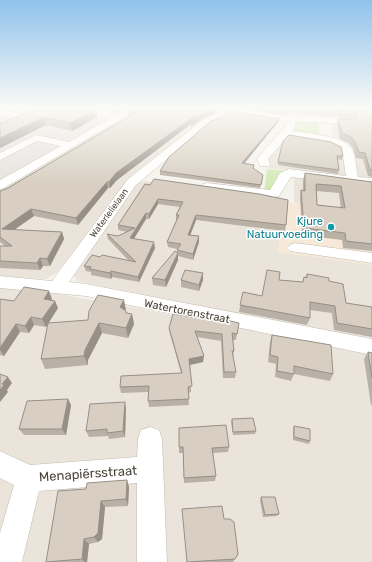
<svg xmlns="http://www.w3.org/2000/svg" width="372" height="562" viewBox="0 0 372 562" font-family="Rubik,sans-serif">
  <rect width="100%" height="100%" fill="#f6f3ec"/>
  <path fill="#eae4da" d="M144,107H226L141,170L56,273L46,279L0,276V191L90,137Z
    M293,107H372V181L358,178L350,148L334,140L330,122L291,115Z
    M285,135L342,148L347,176L268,168L271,164L267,160Z
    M294,176L372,184V212L294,203Z
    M144,181L281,202L279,252L372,265V338L304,327L77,281L73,273L136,184Z
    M0,287L25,289L0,324Z
    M30,289L137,308L372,354V562H159L157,428L143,430L142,456L134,463L32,466L0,452V331Z
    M0,472L15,481L0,550Z
    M139,481L140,562H20L36,498L46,486Z"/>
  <path fill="#f7e9d8" d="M281,202L372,212V265L278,252Z"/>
  <path fill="#e6e2dd" d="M0,107H133L0,182Z"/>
  <path fill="#d3eab5" d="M295,120L322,122L323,124L318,123L319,134L325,135L324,136L294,132L290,128Z
    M267,169L286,171L280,173L272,189L264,192Z"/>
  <path fill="#e5e3e0" d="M27,137L58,145L24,164L0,158V151Z"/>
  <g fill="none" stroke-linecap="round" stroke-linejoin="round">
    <defs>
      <path id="minor" d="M40,107H52L27,120L0,116V110L26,114Z
        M61,107H81L118,114L130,107H141L4,188L0,189V180L61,146L37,141L0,160V153L36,135L69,142L111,118L65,110Z
        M224,107H232L275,115L353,119L355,121L353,123L350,124L295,121L296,123L293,131C306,133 346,136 352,149C356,157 356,168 358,177L372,178V186L291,177L279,196L272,198L203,190L201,187L203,184L207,183L270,190L280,173L289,169L346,176L342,150C327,139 306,139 288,136L268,159L270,164L268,166H260L257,159L280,132L283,131L288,121H275L230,113L221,119L210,123L136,185L69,282L86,284L372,339V355L86,296L0,288V276L52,281L128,179L204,119L215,115L224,109Z
        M295,243L372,253V263L290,251L287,248L290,245Z
        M150,427L159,430L162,439L167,562H137V483L39,491L22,562H0V533L14,485L0,478V451L30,465L137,457L138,439L141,430Z"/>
    </defs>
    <use href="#minor" stroke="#c2baae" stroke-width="1"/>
    <use href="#minor" fill="#fff" fill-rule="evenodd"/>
  </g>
  <path fill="#bab1a6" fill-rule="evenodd" d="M91,107H126L118,112Z
    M242,107H371L372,108V177L368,176L363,159L356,158L353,148L349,143L340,139L337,125L338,119H355L354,118L288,112L286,114H275Z
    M96,109L97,117L72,131L46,125L0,148V124Z
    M128,110L214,114L203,118L191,127V124L117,180L110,188H108L78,225L34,216L14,230L62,232L64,239L50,266H43L40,270L0,268V246H5L0,242V191L8,188L130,116H129Z
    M279,119L278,122L244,164L263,175L260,188L160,175V171Z
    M283,141L343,156L342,160L337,159L339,170L338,174L278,165Z
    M305,173L372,182V251L343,248L342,240L302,235L300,197L301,190L303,191V180ZM316,191L339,193L341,208L317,205Z
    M145,184L286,225L285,231L196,220L190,235L199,242L193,260L178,256V260L166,287L153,285L152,278L177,252V249L168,247L167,242L177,220H176V215L180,207L158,204L149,219H146L134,239L155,248L139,282L112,277L111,279L91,275V272L86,271L84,266L100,257L129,261L108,239L107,234L118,236L127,232L118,230V225Z
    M203,273V280L199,291L181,287V280Z
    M307,274L329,281L346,303L372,307V337L334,330L332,313L310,310V318L307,325L239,312L243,292L262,296L279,280L303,282Z
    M0,299L14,301L52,299L51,300L58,308L46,327L34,325L29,333L20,332L4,356L0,355Z
    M126,310L125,311L127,313L132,314L134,324L128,338L102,333L88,360V365L45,369L41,359L88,320Z
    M239,323L236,340H233L234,351L233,356L236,372L235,378H223L221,341L197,337L203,362L190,365L191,392L188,393L189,405L149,407L148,401V392L121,393L120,387L181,373L170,334L169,328Z
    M272,335L333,374L330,381L294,374L291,381L275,377L276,364L268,362L270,342Z
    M368,352L372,353V405H371L364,359Z
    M68,399L71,405L66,435H24L19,429Z
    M126,408L125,437L109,439L108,436L89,437L86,431Z
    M232,419L256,431L255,434L233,435L231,422Z
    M294,426L310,441L309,444L293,440V429Z
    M179,428L229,447L228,452L213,453L216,476L215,481L184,483L183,453H179Z
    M127,480L129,487L128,506L105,507L102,539L98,542L89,544L87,562H46L86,489Z
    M261,497L279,514L277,516L263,517L260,500Z
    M224,519L238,554L233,562H186Z"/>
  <path fill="#979087" d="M117,107H126L118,112Z
    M216,107H222L214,114L203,118L191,127V124L117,180L110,188L109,182L116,173L196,115Z
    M289,107L288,112L286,114L287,109Z
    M96,109L97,117L72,131L70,123Z
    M44,117L46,125L0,148V138Z
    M279,119L278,122L241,167L242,163Z
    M107,182L108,188L78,225L76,218Z
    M158,199V204L149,219V214Z
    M31,209L34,216L5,236L2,229Z
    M146,213V219L131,243L130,238Z
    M196,215V220L188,241V235Z
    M62,232L64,239L50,266L47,259Z
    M199,236V242L193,260V254Z
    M154,242L155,248L139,282L138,277Z
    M178,253V260L166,287L165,280Z
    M40,258L43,266L40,270L37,263Z
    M111,271L112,277L111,279L110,273Z
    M203,273V280L199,291V285Z
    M49,291L52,299L47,306L44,299Z
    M124,300L126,310L122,318L120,307Z
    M55,301L58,308L46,327L42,319Z
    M132,314L134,324L128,338L126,328Z
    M31,317L34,325L29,333L25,326Z
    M99,323L102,333L88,360V365L84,356L85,350Z
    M16,324L20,332L4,356L0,350V348Z
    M204,356L203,362L189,365V359Z
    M8,377L12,383L7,390L8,392L0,402V390L2,384Z
    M68,399L71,405L66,435L62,429Z
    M125,402L126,408L125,437L123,431Z
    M127,480L129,487L128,506L126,499Z
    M101,501L105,507L102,539L98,542L94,537Z
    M84,539L89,544L87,562H85L82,559Z"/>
  <path fill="#d8cec1" stroke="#979087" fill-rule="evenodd" d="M38,107H85L96,109L70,123L44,117L0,138V124Z
    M134,107H216L203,112L192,121L196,115L116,173L109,182H107L76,218L31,209L2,229L62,232L47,259L40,258L37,263L0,261V246H12L0,237V191L8,188L137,112L128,110Z
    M272,107H289L287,109Z
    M293,107H371L372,108V170H370L365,153L359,152L355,142L351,137L342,133L338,119H355L358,116L356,112Z
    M231,111L279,119L242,163L254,165L253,168L263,175L261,185L160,171L169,157L211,121L222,117Z
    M289,135L331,142L341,147L343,156H337L339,170L278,162L283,141Z
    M305,173L372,182V244L346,241L345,233L304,228L301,190L305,191ZM316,184L341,186L345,208L317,205Z
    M154,179L259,194L288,200L286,225L196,215L188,235L199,236L193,254L177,250L181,244L167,242L179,215H176L183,202L158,199L149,214L146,213L130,238L154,242L138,277L111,271L110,273L90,269L91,267L84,266L92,255L100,257L102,255L136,262L107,234L118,236L135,228L118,225L145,184L150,185Z
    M175,251L178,253L165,280L152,278Z
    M185,270L203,273L199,285L181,280Z
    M267,270L280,272L279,280L303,282L304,277L307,278V274L329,278V281L343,284L346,303L372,307V329L337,323L335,306L310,302V318L240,305L243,292L262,296Z
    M24,287L49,291L44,299L55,301L42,319L31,317L25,326L16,324L0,348V299L14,301Z
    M98,295L124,300L120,307L126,311V313L132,314L126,328L99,323L85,350L84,356L41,359L48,323L88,320L89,311Z
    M173,314L221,321V319L239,323L237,334L232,333L234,351H232L236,372H224L222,334L195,331L204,356L189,359L192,386L188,387L189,399L148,401L149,386L120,387L121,376L182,373L169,328Z
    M272,335L331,345L333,374L294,366V374L277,371L278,357L270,355Z
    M368,352L372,353V378Z
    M0,374L8,377L2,384L4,385L0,390Z
    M68,399L62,429H19L27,401Z
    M125,402L123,431L107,433V429L86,431L90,404Z
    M253,418L256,431L233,432L232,419Z
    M226,425L229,447L212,448L216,476L184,478L183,447H179V428Z
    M294,426L310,429V441L294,437Z
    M127,480L126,499L101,501L98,533L94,537L84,539L82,559L46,562L58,491L86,489L87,483Z
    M261,497H275L279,514L265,515Z
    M222,506L224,519H230L234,522L238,554L235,559L187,562L182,509Z"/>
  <linearGradient id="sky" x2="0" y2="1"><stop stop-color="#8fc2ec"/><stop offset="0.58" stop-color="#fbfaf6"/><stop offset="1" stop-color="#fbfaf6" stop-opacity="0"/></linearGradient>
  <rect width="372" height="186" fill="url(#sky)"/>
  <circle fill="#0f9aa8" stroke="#fff" stroke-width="1.5" cx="331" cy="227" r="4"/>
  <g text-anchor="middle" stroke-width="3" stroke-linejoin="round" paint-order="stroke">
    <g font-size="9" fill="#4b4339" stroke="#fff">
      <text transform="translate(109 213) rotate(-54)" y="3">Waterlelielaan</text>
    </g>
    <g font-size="11" fill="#0d838f" stroke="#fff" text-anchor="end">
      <text x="323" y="225">Kjure<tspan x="323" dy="13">Natuurvoeding</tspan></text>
    </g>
    <g font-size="11" fill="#4b4339" stroke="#fff">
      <text transform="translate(187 311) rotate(11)" y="4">Watertorenstraat</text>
    </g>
    <g font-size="13" fill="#4b4339" stroke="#fff">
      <text transform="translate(88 473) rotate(-4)" y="5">Menapiërsstraat</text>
    </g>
  </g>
</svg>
